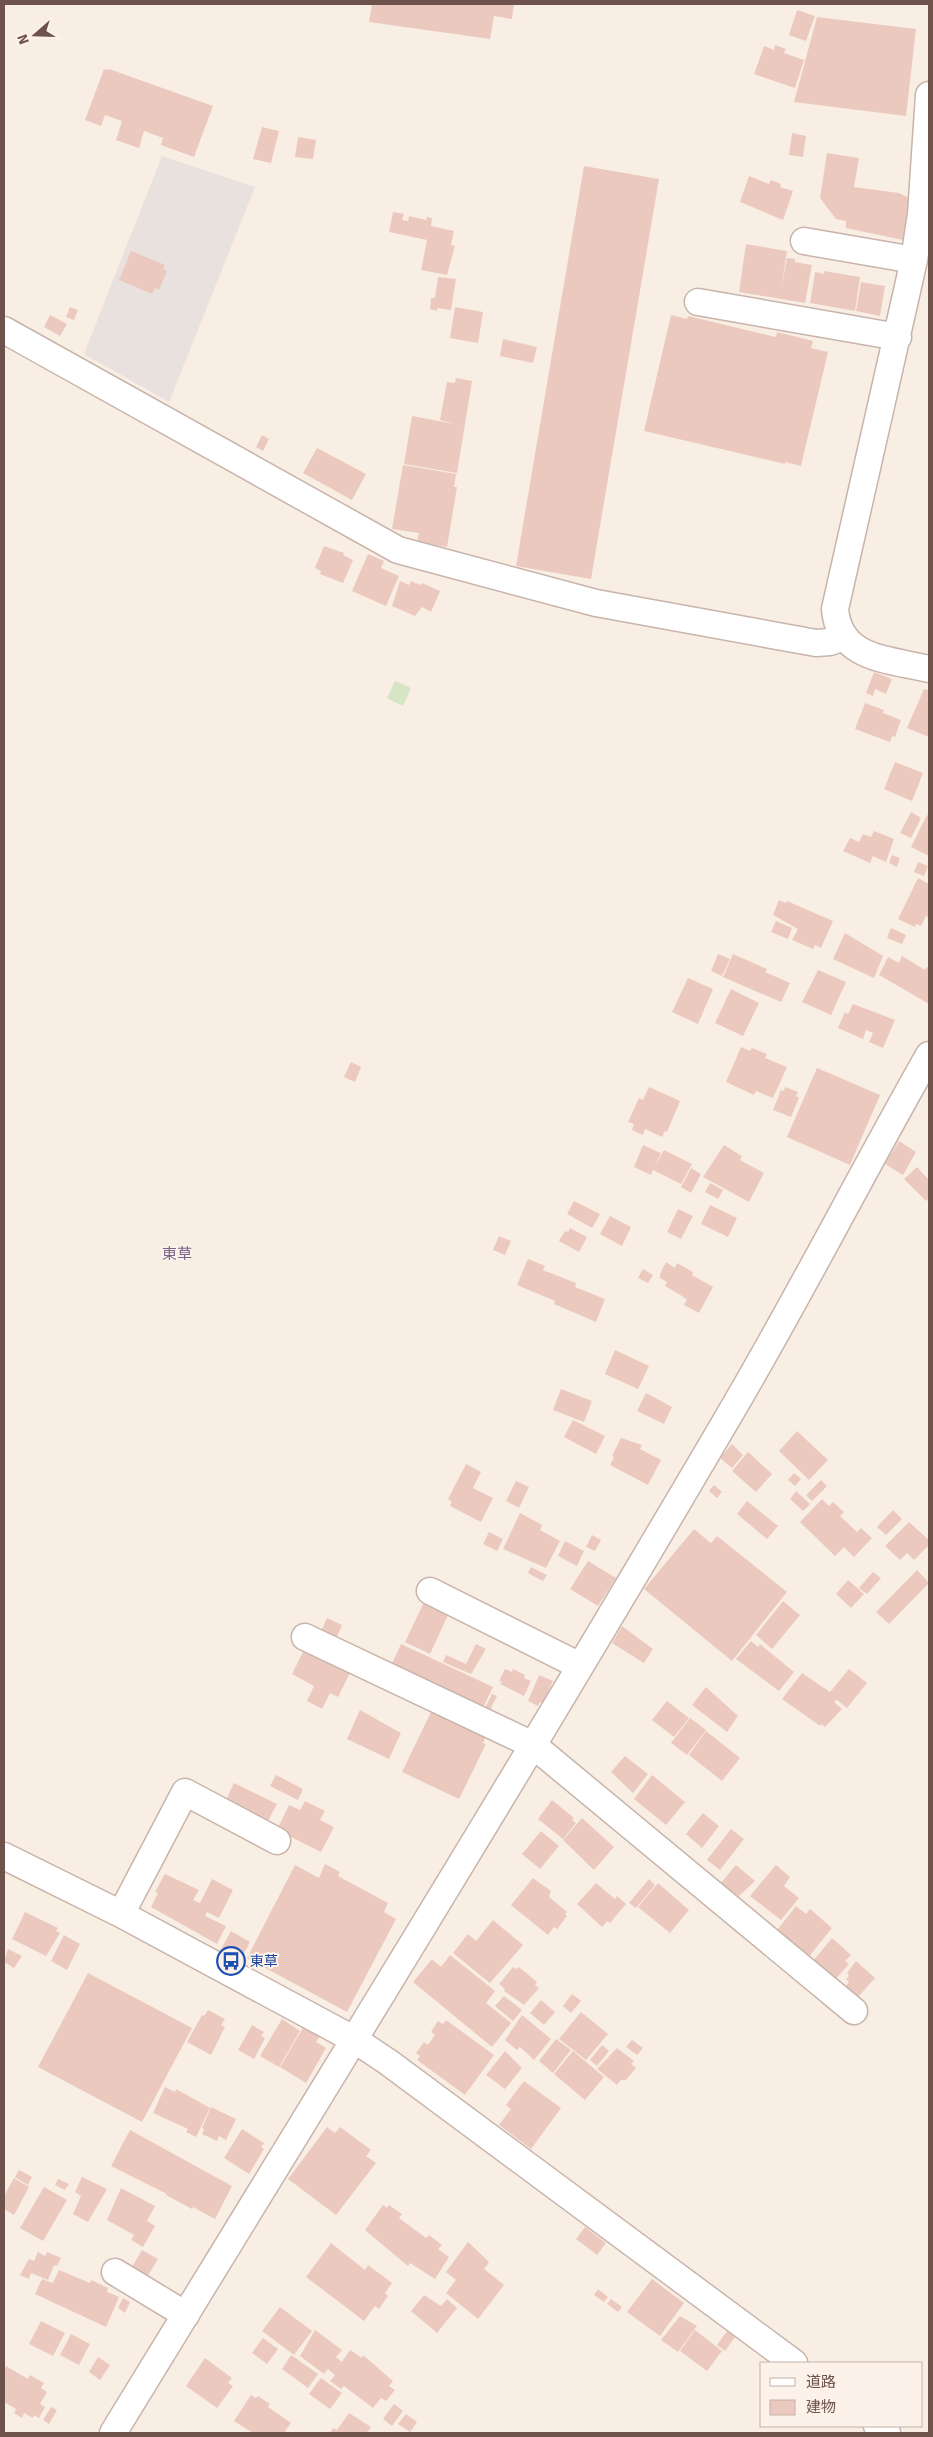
<svg xmlns="http://www.w3.org/2000/svg" width="933" height="2437" viewBox="0 0 933 2437" font-family="Signika,'Noto Sans JP',sans-serif">
  <rect width="100%" height="100%" fill="#f9eee4"/>
  <path fill="#e9e1de" d="M162,156L255,187L169,402L84,354Z"/>
  <path fill="#d6e5c4" d="M395,681L411,688L403,706L387,698Z"/>
  <path fill="#ecc9be" d="M372,4H514L512,19L494,16L490,39L369,22Z
    M797,10L815,16L806,41L789,35Z
    M817,17L916,29L906,116L794,102Z
    M775,45L786,49L784,53L804,60L795,88L754,74L764,46L774,50Z
    M104,69L109,70V69L213,106L194,157L161,145L163,138L144,131L139,148L116,140L122,121L105,115L101,126L85,120Z
    M262,127L279,131L271,163L253,159Z
    M792,133L806,136L803,157L789,155Z
    M298,137L316,140L313,159L295,157Z
    M827,153L859,158L854,187L899,193L909,198L903,240L846,228V221L836,219L820,198Z
    M584,166L659,179L591,579L516,566Z
    M749,176L769,184L771,180L781,184L780,187L793,191L783,220L740,202Z
    M393,212L404,214L402,220L408,221L409,216L426,220L427,217L432,218L431,226L454,231L451,245L455,246L447,275L421,270L427,240L389,232Z
    M746,244L787,251L781,289L787,258L795,259V262L812,265L805,303L739,292Z
    M131,251L165,265L163,269L167,271L159,290L155,288L152,294L119,280Z
    M824,271L860,277L855,311L810,303L815,272L824,274Z
    M438,277L456,279L451,310L437,308V311L430,309L431,298H435Z
    M861,282L885,286L880,316L856,311Z
    M70,307L78,310L74,320L66,317Z
    M455,307L483,312L478,343L450,338Z
    M50,315L67,324L60,336L44,327Z
    M671,315L687,319L688,316L776,337L777,332L813,341L811,348L828,352L801,466L785,462V464L644,431Z
    M503,339L537,347L533,363L500,356Z
    M456,378L472,381L457,473L404,464L412,416L455,424L440,420L447,382L455,383Z
    M262,435L269,439L263,451L256,447Z
    M317,448L366,474L352,500L303,473Z
    M403,465L456,474L454,487H457L447,547L417,542L419,533L392,529Z
    M324,546L344,553L343,555L353,560L343,583L320,574L321,571L315,568Z
    M368,554L384,561L381,568L399,576L386,606L352,591Z
    M400,581L409,585L411,581L420,585L422,583L440,591L431,612L422,607L415,616L392,606Z
    M874,672L892,679L886,694L875,689L873,696L866,693Z
    M924,689L929,690V737L907,728Z
    M865,703L884,710L883,713L901,720L895,737L892,736L890,742L855,729Z
    M895,762L923,773L912,801L884,789Z
    M911,812L921,818L911,838L900,833Z
    M927,815L929,816V856L911,847Z
    M874,831L894,839L886,862L873,856L870,863L843,851L850,838L859,842L863,834L871,837Z
    M892,855L900,858L897,867L889,863Z
    M918,862L928,866L924,876L914,872Z
    M918,878L929,884V918L926,916L921,926L916,924L915,927L898,919Z
    M779,900L786,903L787,901L833,921L821,948L815,945L813,949L792,940L798,929L773,915Z
    M776,921L792,928L788,939L771,932Z
    M891,928L906,935L902,944L887,938Z
    M845,933L883,956L874,978L833,959Z
    M718,954L730,959L722,976L711,971Z
    M733,954L767,969L765,972L790,983L781,1002L723,977Z
    M902,956L925,970L927,967L929,968V1004L879,975L888,957L899,963Z
    M818,970L846,982L831,1015L802,1002Z
    M688,978L713,989L698,1024L672,1012Z
    M731,989L759,1003L743,1036L715,1023Z
    M853,1004L895,1020L883,1048L869,1042L873,1033L866,1030L863,1039L838,1028L845,1012L848,1014Z
    M741,1047L750,1051L752,1048L767,1054L765,1058L787,1067L773,1098L756,1091L754,1095L726,1082Z
    M351,1062L361,1067L355,1082L344,1077Z
    M817,1068L880,1095L850,1165L787,1137Z
    M649,1087L680,1101L667,1132L665,1131L662,1137L645,1129L643,1135L632,1130L634,1124L628,1122L639,1098L643,1100Z
    M785,1087L798,1092L796,1096L799,1098L791,1117L773,1110L781,1090L784,1091Z
    M899,1141L916,1152L903,1175L885,1164Z
    M643,1145L661,1153L654,1168L664,1150L692,1164L681,1184L653,1170L651,1175L634,1167Z
    M724,1145L742,1156L740,1160L764,1173L749,1202L703,1177Z
    M917,1167L929,1180V1198L926,1201L904,1179Z
    M691,1168L701,1174L691,1193L681,1187Z
    M710,1183L723,1190L718,1199L705,1192Z
    M574,1201L600,1214L592,1228L567,1214Z
    M710,1205L737,1218L728,1237L701,1224Z
    M678,1209L693,1216L681,1239L667,1232Z
    M610,1216L631,1227L622,1246L600,1234Z
    M570,1228L587,1237L579,1252L559,1241L565,1231L568,1232Z
    M499,1236L511,1241L505,1255L493,1250Z
    M528,1259L545,1266L543,1270L576,1283L575,1287L605,1299L596,1322L554,1304L555,1301L517,1285Z
    M666,1262L675,1268L677,1263L693,1272L692,1275L713,1287L699,1313L684,1305L687,1300L682,1296L665,1286L667,1282L660,1278V1274Z
    M643,1269L653,1275L648,1283L638,1278Z
    M615,1350L649,1366L638,1389L605,1374Z
    M561,1389L592,1401L584,1422L553,1410Z
    M646,1393L672,1407L664,1424L637,1411Z
    M573,1420L605,1436L596,1454L564,1437Z
    M797,1431L828,1460L809,1480L779,1451Z
    M621,1438L642,1445L640,1449L661,1460L648,1485L610,1465L614,1457L612,1456Z
    M732,1444L743,1455L732,1468L720,1458Z
    M748,1452L772,1474L756,1492L732,1471Z
    M466,1464L481,1472L473,1488L493,1498L481,1522L450,1506L452,1502L448,1499Z
    M794,1473L801,1479L795,1486L788,1480Z
    M821,1480L827,1486L812,1501L806,1495Z
    M516,1481L529,1487L519,1508L506,1501Z
    M714,1485L722,1492L717,1498L709,1491Z
    M796,1491L810,1504L803,1511L790,1499Z
    M822,1499L829,1506L833,1502L844,1512L840,1516L857,1532L861,1528L872,1538L854,1557L844,1547L835,1556L800,1522Z
    M747,1501L778,1526L767,1539L737,1514Z
    M893,1510L902,1519L886,1535L877,1527Z
    M520,1513L542,1525L540,1530L560,1541L546,1568L503,1549Z
    M909,1522L929,1540V1545L914,1560L907,1553L900,1560L885,1546Z
    M694,1529L711,1543L717,1536L787,1592L732,1661L644,1589Z
    M489,1532L503,1539L497,1551L483,1544Z
    M592,1535L601,1540L595,1551L586,1547Z
    M565,1541L584,1551L577,1566L558,1556Z
    M588,1561L616,1578L598,1606L570,1589Z
    M531,1567L547,1575L543,1581L528,1573Z
    M917,1570L929,1583L889,1624L876,1612Z
    M873,1572L881,1578L867,1594L859,1588Z
    M848,1580L864,1594L851,1608L836,1594Z
    M783,1601L800,1615L772,1649L756,1635Z
    M424,1602L449,1613L430,1654L405,1642Z
    M327,1618L342,1625L335,1641L320,1634Z
    M622,1626L653,1649L644,1663L612,1643Z
    M751,1641L758,1647L760,1644L794,1672L779,1691L736,1659Z
    M401,1644L493,1687L481,1712L390,1668Z
    M476,1644L486,1649L471,1674L443,1662L446,1655L466,1664Z
    M306,1646L352,1669L338,1697L330,1693L322,1709L307,1701L314,1686L292,1674Z
    M505,1669L512,1672L513,1669L525,1675L524,1678L531,1681L524,1696L500,1684L502,1681H499Z
    M849,1669L867,1683L847,1708L837,1700L834,1702L842,1709L825,1727L821,1724L820,1726L782,1699L802,1673L830,1692Z
    M539,1675L553,1681L543,1704L540,1702L538,1706L528,1701Z
    M706,1687L738,1716L727,1732L692,1705Z
    M492,1694L497,1696L488,1714L483,1712Z
    M667,1701L689,1718L674,1737L652,1720Z
    M360,1710L401,1733L389,1759L347,1739Z
    M432,1710L486,1736L483,1743L486,1744L459,1799L402,1772Z
    M690,1718L706,1730L687,1755L671,1743Z
    M706,1731L740,1758L722,1781L689,1755Z
    M625,1756L648,1774L633,1793L611,1772Z
    M276,1775L303,1789L298,1800L270,1786Z
    M652,1775L685,1802L666,1825L634,1799Z
    M234,1783L277,1804L267,1823L225,1802Z
    M552,1800L574,1818L572,1820L576,1823L563,1839L538,1819Z
    M305,1801L325,1811L320,1820L334,1827L321,1852L277,1830L289,1805L300,1810Z
    M703,1813L719,1826L702,1848L686,1834Z
    M582,1818L614,1847L594,1870L563,1840Z
    M731,1829L744,1839L720,1870L707,1860Z
    M541,1831L559,1846L540,1869L522,1854Z
    M325,1864L340,1872L338,1876L388,1903L384,1912L396,1919L347,2012L247,1958L295,1865L319,1878Z
    M736,1865L755,1881L739,1896L720,1884Z
    M776,1865L790,1877L784,1886L799,1898L781,1920L750,1896Z
    M165,1874L199,1890L193,1900L200,1903L212,1879L233,1890L219,1918L207,1912L205,1916L226,1926L217,1944L151,1907L158,1893L155,1892Z
    M533,1878L551,1891L549,1897L567,1912L565,1914L567,1916L557,1929L554,1927L548,1935L511,1905Z
    M649,1879L655,1885L636,1908L629,1903Z
    M596,1883L615,1899L617,1896L626,1904L610,1923L607,1921L602,1927L577,1904Z
    M658,1883L689,1910L670,1933L638,1907Z
    M796,1906L806,1914L810,1909L832,1928L807,1959L777,1930Z
    M25,1912L58,1928L56,1931L60,1933L46,1956L12,1939Z
    M493,1920L523,1945L490,1983L453,1953L468,1934L476,1941Z
    M231,1931L250,1942L240,1961L220,1951Z
    M64,1935L80,1944L67,1970L51,1961Z
    M832,1938L851,1955L845,1961L849,1964L835,1980L813,1961Z
    M8,1949L22,1956L14,1968L4,1962Z
    M450,1955L495,1991L486,2003L511,2023L492,2047L413,1982L432,1959L441,1967Z
    M856,1961L875,1978L858,1997L846,1986L849,1982L846,1979L849,1976L847,1973Z
    M513,1967L517,1969L519,1967L537,1982L535,1985L539,1988L524,2005L504,1991L505,1989L499,1984Z
    M88,1973L192,2028L142,2122L38,2067Z
    M572,1994L581,2001L571,2013L563,2006Z
    M504,1996L522,2010L513,2021L495,2006Z
    M541,2000L555,2012L544,2025L530,2013Z
    M208,2010L225,2019L221,2025L225,2027L211,2055L187,2042L202,2015L204,2016Z
    M581,2012L608,2034L586,2060L559,2039Z
    M522,2015L551,2039L534,2060L520,2047L517,2050L505,2040Z
    M282,2019L300,2031L279,2067L260,2056Z
    M446,2020L494,2055L465,2095L417,2060L420,2056L416,2053L424,2042L428,2045L435,2035L431,2032L438,2021L443,2024Z
    M252,2025L264,2032L261,2036L265,2038L254,2059L238,2050Z
    M304,2026L320,2036L316,2042L326,2048L306,2083L280,2067Z
    M556,2039L571,2050L553,2073L539,2061Z
    M632,2040L643,2048L637,2055L626,2047Z
    M602,2045L609,2051L597,2066L590,2060Z
    M617,2048L634,2061L631,2064L636,2068L626,2080H621L617,2085L597,2069Z
    M505,2051L522,2068L505,2089L486,2075Z
    M573,2051L604,2077L585,2100L554,2074Z
    M524,2081L561,2108L531,2149L499,2125L511,2109L506,2105Z
    M165,2087L175,2092L176,2089L210,2108L196,2137L186,2132L188,2129L153,2113Z
    M211,2107L236,2119L226,2140L219,2136L217,2141L202,2134L204,2129L202,2128Z
    M327,2127L335,2133L340,2127L371,2150L366,2156L376,2163L336,2215L288,2179Z
    M242,2129L264,2143L261,2147L264,2149L249,2174L224,2158Z
    M130,2130L232,2186L215,2219L193,2207L192,2209L166,2195L167,2194L111,2166Z
    M19,2170L32,2177L28,2185L15,2177Z
    M82,2177L107,2189L88,2222L73,2214L81,2196L75,2192Z
    M14,2178L29,2187L14,2215L4,2209V2196Z
    M58,2179L69,2184L65,2190L55,2185Z
    M44,2187L67,2200L43,2241L20,2228Z
    M121,2188L155,2206L147,2221L155,2226L143,2247L131,2240L134,2235L107,2220Z
    M383,2205L387,2208L389,2205L402,2214L399,2218L426,2238L429,2235L442,2245L438,2249L449,2257L435,2279L410,2263L408,2266L365,2230Z
    M585,2227L606,2243L597,2255L576,2239Z
    M468,2242L489,2262L484,2269L504,2285L478,2319L446,2293L456,2280L446,2272Z
    M331,2243L365,2270L368,2265L392,2283L385,2293L388,2296L379,2309L375,2306L364,2321L306,2277Z
    M142,2250L158,2259L146,2279L130,2270Z
    M38,2252L45,2256L47,2252L61,2258L57,2266L54,2265L48,2280L31,2273L29,2279L20,2275L29,2259L34,2261Z
    M59,2270L90,2283L91,2280L108,2288L107,2292L119,2297L106,2327L35,2294L42,2279L53,2283Z
    M652,2279L684,2303L660,2336L627,2312Z
    M598,2289L608,2297L604,2302L594,2295Z
    M424,2295L441,2306L447,2299L457,2308L437,2333L411,2311Z
    M123,2298L130,2302L125,2313L118,2308Z
    M611,2299L622,2307L618,2312L607,2304Z
    M280,2307L312,2331L294,2355L262,2331Z
    M680,2316L697,2326L678,2352L661,2340Z
    M41,2321L65,2333L53,2356L29,2344Z
    M315,2330L342,2350L336,2357L342,2362L350,2350L362,2358L363,2355L393,2381L389,2386L395,2390L386,2401L381,2398L373,2408L344,2386L341,2389L330,2381L335,2375L328,2369L324,2374L300,2356Z
    M695,2330L722,2351L707,2371L680,2351Z
    M727,2331L735,2337L725,2351L717,2345Z
    M71,2334L90,2344L79,2365L60,2355Z
    M263,2338L278,2349L267,2364L252,2353Z
    M291,2355L318,2374L308,2388L282,2369Z
    M98,2357L110,2365L100,2380L89,2372Z
    M205,2358L232,2378L228,2383L233,2386L217,2408L186,2386Z
    M6,2366L28,2379L30,2375L44,2383L41,2388L47,2392L40,2404L45,2407L39,2418L34,2415L33,2418L24,2413L22,2418L14,2413L16,2409L4,2402V2371Z
    M321,2378L342,2393L330,2409L309,2394Z
    M251,2395L256,2398L258,2396L270,2404L268,2407L291,2423L285,2431L288,2433H253L234,2421Z
    M394,2404L403,2411L392,2426L383,2419Z
    M51,2407L57,2410L49,2424L43,2420Z
    M349,2413L371,2427L367,2433H330L333,2428L337,2430Z
    M406,2414L417,2422L410,2432L398,2424Z"/>
  <g fill="none" stroke-linecap="round" stroke-linejoin="round">
    <defs>
      <path id="minor" d="M929,95L921,214L914,260L835,609C839,660 889,659 929,669
        M804,241L914,260
        M698,302L898,337
        M4,330L398,550L596,603L816,643L830,642L843,637
        M430,1591L580,1666
        M305,1637L533,1745L854,2011
        M4,1856L121,1914L355,2040L388,2062L794,2363
        M121,1914L185,1792L277,1841
        M115,2272L186,2315
        M877,2426L887,2433
        M113,2433C322,2092 532,1752 734,1407C802,1291 863,1171 929,1055"/>
    </defs>
    <use href="#minor" stroke="#c8b4ab" stroke-width="29"/>
    <use href="#minor" stroke="#fff" stroke-width="26"/>
  </g>
  <defs>
    <symbol id="bus-ring" viewBox="-11 -11 22 22"><circle r="9.5" fill="#fdf2e9" stroke="#1a4fb4" stroke-width="1.5"/><path d="M-5-6H5V4H4V6H2V4H-2V6H-4V4H-5ZM-3.5-4V0h7V-4ZM-3.5 1.2v1.5H-2V1.2ZM2 1.2v1.5H3.5V1.2Z" fill="#1a4fb4"/></symbol>
  </defs>
  <g fill-rule="evenodd">
    <use href="#bus-ring" x="215" y="1945" width="32" height="32"/>
  </g>
  <g text-anchor="middle" stroke-width="4" stroke-linejoin="round" paint-order="stroke">
    <g font-size="14" fill="#164399" stroke="#fdf2e9" text-anchor="start">
      <text x="250" y="1966">東草</text>
    </g>
    <g font-size="15" fill="#78658b" stroke="#fdf2e9">
      <text x="177" y="1259">東草</text>
    </g>
  </g>
  <rect width="933" height="2437" fill="none" stroke="#6e534c" stroke-width="10"/>
  <rect x="760" y="2362" width="162" height="65" fill="#fdf2e9" stroke="#c4b2aa"/>
  <rect x="770" y="2378" width="25" height="8" fill="#ffffff" stroke="#c4b2aa"/>
  <text x="806" y="2387" font-size="15" fill="#6e534c">道路</text>
  <rect x="770" y="2400" width="25" height="15" fill="#ecc9be" stroke="#c4b2aa"/>
  <text x="806" y="2412" font-size="15" fill="#6e534c">建物</text>
  <g transform="translate(35 35) rotate(250)" stroke="#fdf2e9" stroke-width="4" paint-order="stroke">
  <path d="M0-4L9 19L0 12L-9 19Z" fill="#6e534c"/>
  <text y="-8" font-size="14" font-weight="bold" text-anchor="middle" fill="#6e534c">N</text>
  </g>
</svg>
